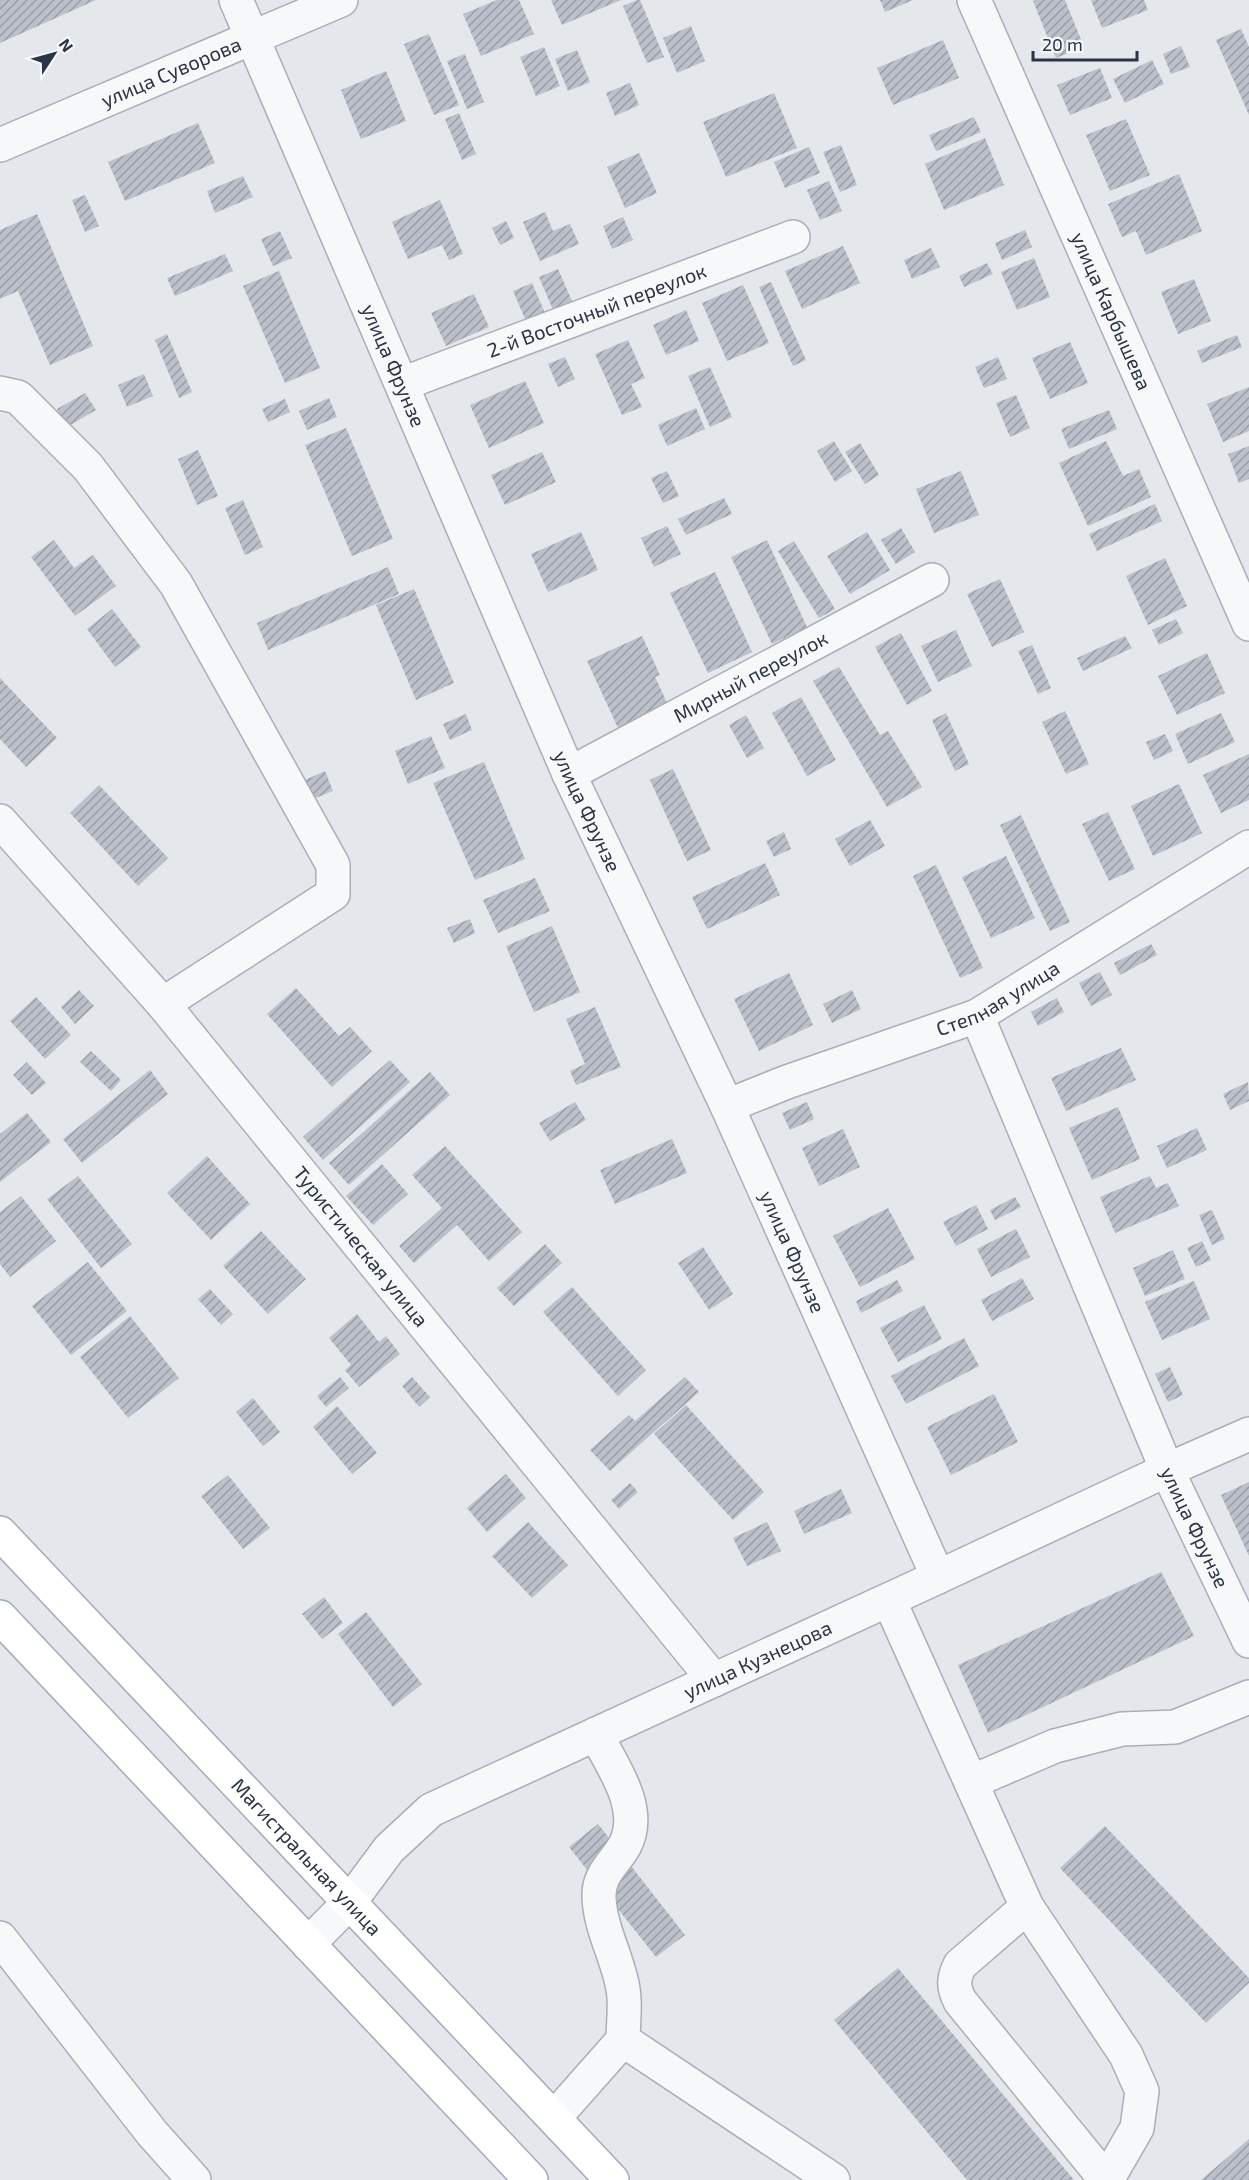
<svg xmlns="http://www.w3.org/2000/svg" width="1249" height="2180" viewBox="0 0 1249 2180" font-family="'Exo 2',sans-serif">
  <defs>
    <pattern id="building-hatch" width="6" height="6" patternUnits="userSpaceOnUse" patternTransform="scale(1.5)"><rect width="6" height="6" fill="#bbc0ca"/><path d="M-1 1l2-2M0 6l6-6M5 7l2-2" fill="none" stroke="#989da6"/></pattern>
  </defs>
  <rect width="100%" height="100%" fill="#e4e7ec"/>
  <path fill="url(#building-hatch)" d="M0,0H96L0,43Z
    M497,0H519L534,34L481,56L463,14Z
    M551,0H621L562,25Z
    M637,0H640L664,57L647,63L623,6Z
    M880,0H913L885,12Z
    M1036,0H1065L1084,47L1056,58L1033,1Z
    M1091,0H1144L1148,10L1102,28Z
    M691,26L705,61L677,73L663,38Z
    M1241,29L1249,47V115L1216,40Z
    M429,34L459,105L434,115L404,44Z
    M943,40L959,78L893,105L877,68Z
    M1181,46L1190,67L1171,74L1163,54Z
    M544,47L560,86L536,96L520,57Z
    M577,50L590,82L568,91L555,59Z
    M465,54L484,102L467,109L447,61Z
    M1152,60L1164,84L1125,103L1113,79Z
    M1100,68L1112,98L1070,115L1057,85Z
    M386,71L406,121L361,139L341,90Z
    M630,83L639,105L615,116L606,93Z
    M774,93L797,148L726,177L703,122Z
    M459,113L476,154L462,160L445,119Z
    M974,117L981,132L936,151L929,135Z
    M1126,119L1150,175L1110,191L1086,135Z
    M198,123L215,163L125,201L108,162Z
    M985,138L1004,185L944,210L925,164Z
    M841,145L857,185L840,192L823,152Z
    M809,147L820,173L785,188L774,162Z
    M639,153L657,193L625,208L607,167Z
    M1179,174L1202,231L1146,255L1136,231L1122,237L1108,204Z
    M243,176L253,197L215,213L207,191Z
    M829,181L842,211L820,220L807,190Z
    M85,195L99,226L85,232L72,200Z
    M440,200L463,254L449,260L442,245L408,259L392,222Z
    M545,212L553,231L570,224L579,244L540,261L523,222Z
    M37,214L93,346L50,365L18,291L0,299V230Z
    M623,217L633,240L612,249L603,226Z
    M506,221L514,238L500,245L492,228Z
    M1025,230L1032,247L1002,260L995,243Z
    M280,231L292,258L273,266L261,239Z
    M843,246L860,283L802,309L785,271Z
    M931,248L940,267L912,279L904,260Z
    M225,254L233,271L175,296L167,278Z
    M1034,258L1050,297L1017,310L1001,272Z
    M987,263L993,274L964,287L959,276Z
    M558,269L572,301L553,310L539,277Z
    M279,271L320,368L285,383L243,286Z
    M1194,279L1211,321L1178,334L1161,292Z
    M771,282L806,360L793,366L759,287Z
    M532,283L545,313L526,321L513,291Z
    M743,285L769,343L727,361L702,303Z
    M474,294L489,327L446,346L431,313Z
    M686,310L699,341L666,355L653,325Z
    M167,334L192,392L179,398L155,340Z
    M1237,335L1242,347L1202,363L1197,351Z
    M628,340L645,378L631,384L642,407L622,415L595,354Z
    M1070,342L1088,383L1050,399L1032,358Z
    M565,357L575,379L558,387L548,364Z
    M998,357L1007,379L984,388L975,367Z
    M710,367L732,417L710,427L688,376Z
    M144,374L153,396L127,407L118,385Z
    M525,381L544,423L489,448L470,405Z
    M1249,387V431L1223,442L1207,404Z
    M85,393L96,410L67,427L57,409Z
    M1016,395L1030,428L1010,437L996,403Z
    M329,398L337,417L307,430L299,411Z
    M285,399L290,412L268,422L262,409Z
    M696,408L705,429L667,446L658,425Z
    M1109,410L1117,429L1069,449L1061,429Z
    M346,428L393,539L352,556L305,445Z
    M834,441L852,471L835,482L817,451Z
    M1106,441L1123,476L1139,469L1151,497L1088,526L1059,463Z
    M860,443L879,475L865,484L845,452Z
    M1249,446V479L1239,483L1228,454Z
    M198,450L218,496L197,505L178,459Z
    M542,452L556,482L505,505L491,475Z
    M667,471L679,496L663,503L651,478Z
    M961,471L979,515L934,533L916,489Z
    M724,498L732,514L686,535L678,519Z
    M243,500L263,547L245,555L225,508Z
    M1155,504L1162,521L1097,551L1089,534Z
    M667,526L681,554L654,567L641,538Z
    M901,528L915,552L896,564L881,540Z
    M581,532L598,570L548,592L531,554Z
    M867,532L890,570L850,594L827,556Z
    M54,540L74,568L93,555L116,586L75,616L31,557Z
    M767,540L807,627L772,644L731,557Z
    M794,541L835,609L819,618L778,551Z
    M1165,558L1187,606L1148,625L1126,576Z
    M388,567L399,594L268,650L257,623Z
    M715,572L752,652L708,673L670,593Z
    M1000,579L1024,632L992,647L967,594Z
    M414,589L454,683L416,700L376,605Z
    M112,609L141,647L115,667L87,629Z
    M1176,619L1183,633L1159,645L1152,630Z
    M956,630L972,666L938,682L921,646Z
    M901,633L932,691L907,705L875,647Z
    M642,636L660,675L655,677L668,705L618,728L587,661Z
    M1125,636L1132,648L1083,671L1077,658Z
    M1032,645L1051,688L1038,694L1018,651Z
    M1207,653L1225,693L1177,715L1158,676Z
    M839,667L880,735L888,731L922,787L887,807L813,681Z
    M0,678L57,738L26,767L0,739Z
    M801,697L836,760L807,776L772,713Z
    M1065,711L1089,764L1066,774L1042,722Z
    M946,713L969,764L955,771L932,720Z
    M1221,713L1235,742L1188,764L1175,734Z
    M466,714L472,730L450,740L443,724Z
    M746,715L764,748L747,758L729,725Z
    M1165,734L1173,751L1154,760L1146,742Z
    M431,736L445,768L408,784L395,751Z
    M1249,754V800L1221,813L1203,775Z
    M484,762L525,859L475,880L433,783Z
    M673,769L711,850L687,861L650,780Z
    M325,771L333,791L313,799L305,780Z
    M1179,784L1202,833L1153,856L1131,806Z
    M99,785L168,858L138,886L70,813Z
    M1108,812L1135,869L1109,881L1082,824Z
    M1021,815L1070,922L1050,931L1000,825Z
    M870,820L885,846L850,866L835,839Z
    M784,832L791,849L774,857L766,841Z
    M1006,856L1035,918L991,938L962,877Z
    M765,863L780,895L707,929L692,897Z
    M936,865L983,968L960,978L913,876Z
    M535,878L550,911L498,933L483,900Z
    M470,919L475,933L454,943L447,928Z
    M552,926L580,992L534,1012L506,946Z
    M1151,944L1157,955L1120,975L1114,963Z
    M1100,972L1112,995L1091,1006L1079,983Z
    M789,973L813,1025L759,1051L734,999Z
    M296,988L339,1036L350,1027L372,1051L332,1087L267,1014Z
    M79,990L94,1006L75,1024L61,1007Z
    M852,990L861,1009L832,1023L823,1004Z
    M36,997L71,1035L45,1059L10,1021Z
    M1057,998L1064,1012L1038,1026L1031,1012Z
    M595,1007L621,1067L576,1085L570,1071L585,1064L566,1019Z
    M1121,1048L1136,1080L1066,1111L1051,1078Z
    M91,1051L121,1080L111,1091L80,1062Z
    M390,1060L410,1082L323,1160L303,1137Z
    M27,1062L46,1083L32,1095L13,1075Z
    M150,1070L168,1094L82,1163L63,1139Z
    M430,1072L450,1095L349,1185L329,1163Z
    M1248,1082L1249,1101L1230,1110L1223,1094Z
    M575,1102L586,1120L550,1141L539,1123Z
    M807,1102L814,1119L790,1130L782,1113Z
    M1118,1107L1140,1159L1092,1180L1069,1128Z
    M27,1113L51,1142L0,1182V1134Z
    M1197,1128L1207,1150L1167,1168L1157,1146Z
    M843,1129L860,1167L819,1186L802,1148Z
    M672,1139L687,1173L615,1204L600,1170Z
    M445,1146L522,1232L489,1261L457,1225L414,1263L399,1246L442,1208L412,1175Z
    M207,1156L250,1204L211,1240L167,1193Z
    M382,1164L408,1194L373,1225L346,1196Z
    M78,1176L132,1244L101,1268L47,1199Z
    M1150,1176L1156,1188L1168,1183L1179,1206L1115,1233L1100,1197Z
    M21,1196L56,1241L10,1277L0,1264V1212Z
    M1015,1197L1021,1207L995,1220L990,1210Z
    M976,1205L988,1229L956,1246L943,1222Z
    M888,1208L915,1259L860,1287L833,1236Z
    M1212,1210L1225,1239L1212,1245L1199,1215Z
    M1016,1229L1030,1257L991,1277L977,1249Z
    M261,1231L306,1279L268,1314L223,1266Z
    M1202,1241L1211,1260L1196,1267L1187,1248Z
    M545,1244L562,1263L514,1306L497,1288Z
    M703,1247L733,1294L709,1310L678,1263Z
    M1173,1250L1185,1279L1145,1296L1133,1268Z
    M88,1262L127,1311L71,1355L32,1306Z
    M1022,1278L1034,1299L992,1321L981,1300Z
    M897,1280L903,1291L861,1313L856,1301Z
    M1194,1281L1210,1319L1162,1340L1145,1302Z
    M572,1287L646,1370L618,1396L543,1312Z
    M210,1289L233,1314L221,1325L198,1299Z
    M924,1305L942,1339L898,1362L880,1328Z
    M357,1314L379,1342L386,1336L400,1354L359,1387L345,1370L351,1365L329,1338Z
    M130,1316L179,1378L128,1418L80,1357Z
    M964,1338L979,1366L906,1404L891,1376Z
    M1170,1367L1183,1395L1168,1402L1155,1374Z
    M340,1377L349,1388L326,1407L317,1396Z
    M412,1377L430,1397L419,1407L402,1386Z
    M685,1377L699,1392L610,1471L590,1450L629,1415L635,1421Z
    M994,1394L1018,1442L951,1475L927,1427Z
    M253,1398L280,1432L263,1446L236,1412Z
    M686,1405L764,1492L733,1520L654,1434Z
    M337,1406L377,1453L352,1474L313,1427Z
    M506,1474L526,1498L487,1532L467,1508Z
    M228,1475L270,1528L243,1549L201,1496Z
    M1249,1482V1556L1221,1495Z
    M630,1483L638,1492L619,1509L611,1500Z
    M841,1489L852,1513L804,1534L794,1511Z
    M528,1522L568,1565L532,1598L492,1556Z
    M767,1522L781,1551L747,1566L733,1538Z
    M1161,1572L1194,1636L988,1733L958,1665Z
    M324,1597L343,1623L322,1639L302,1614Z
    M366,1612L422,1684L393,1707L338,1634Z
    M598,1824L685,1935L656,1957L569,1847Z
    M1105,1826L1249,1978V1983L1206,2023L1060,1868Z
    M898,1968L1074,2180H967L834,2020Z
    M1249,2139V2180H1201Z"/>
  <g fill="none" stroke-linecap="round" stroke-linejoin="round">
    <defs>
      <g id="minor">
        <path id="s1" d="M236,0L569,774L727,1106L938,1577"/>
        <path id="s2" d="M974,0L1249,624"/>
        <path id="s3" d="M0,145L341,0"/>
        <path id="s4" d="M402,384L793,237"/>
        <path d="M0,393L18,397L88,467L176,584L333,865V894L163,1004"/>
        <path id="s5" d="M569,774L932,580"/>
        <path id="s6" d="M0,821L163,1004L714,1680"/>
        <path id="s7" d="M977,1016L1167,1470L1249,1641"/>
        <path id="s8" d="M727,1106L787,1082L977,1016L1249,847"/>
        <path d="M889,1600L1027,1907L1126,2055L1142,2091L1137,2128L1107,2180"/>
        <path d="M971,1782L1055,1746L1122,1729L1175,1727L1249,1697"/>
        <path d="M1027,1907L960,1965C953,1979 953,1987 960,2001L1106,2180"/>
        <path d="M0,1938L152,2133L194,2180"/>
        <path id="s9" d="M308,1944L349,1903L389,1849L431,1810L938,1577L1167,1470L1249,1434"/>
        <path d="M623,2040L833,2180"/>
        <path d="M554,2118L623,2040C623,2024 626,2005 623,1989C618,1958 600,1929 599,1897C598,1874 615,1863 625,1845C644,1808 612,1766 596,1734"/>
      </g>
      <g id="major">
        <path id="s10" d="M0,1533L612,2180"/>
        <path d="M0,1617L531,2180"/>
      </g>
    </defs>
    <use href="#minor" stroke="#a9aeb7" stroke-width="36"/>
    <use href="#major" stroke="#a3abb8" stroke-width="36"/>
    <use href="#minor" stroke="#f7f8fa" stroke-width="33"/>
    <use href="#major" stroke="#fff" stroke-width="33"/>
  </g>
  <g text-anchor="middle" stroke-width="4.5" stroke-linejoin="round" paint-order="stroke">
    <g font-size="20" fill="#2b3445" stroke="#f4f6f9">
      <text dy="7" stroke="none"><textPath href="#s3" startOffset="186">улица Суворова</textPath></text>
      <text dy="7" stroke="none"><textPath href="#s4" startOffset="208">2-й Восточный переулок</textPath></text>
      <text dy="7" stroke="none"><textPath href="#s2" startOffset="340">улица Карбышева</textPath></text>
      <text dy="7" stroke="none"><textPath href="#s1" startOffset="398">улица Фрунзе</textPath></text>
      <text dy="7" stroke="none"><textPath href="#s5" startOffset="206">Мирный переулок</textPath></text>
      <text dy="7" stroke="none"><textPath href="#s1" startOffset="884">улица Фрунзе</textPath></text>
      <text dy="7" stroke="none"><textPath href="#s8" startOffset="292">Степная улица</textPath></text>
      <text dy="7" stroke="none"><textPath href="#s6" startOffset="558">Туристическая улица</textPath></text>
      <text dy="7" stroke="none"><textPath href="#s1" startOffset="1370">улица Фрунзе</textPath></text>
      <text dy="7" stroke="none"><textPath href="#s7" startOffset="556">улица Фрунзе</textPath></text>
      <text dy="7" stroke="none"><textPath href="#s9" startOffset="542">улица Кузнецова</textPath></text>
      <text dy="7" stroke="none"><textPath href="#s10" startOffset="446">Магистральная улица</textPath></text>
    </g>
  </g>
  <g transform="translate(54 54) rotate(54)" stroke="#f4f6f9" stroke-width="4.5" paint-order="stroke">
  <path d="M0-4.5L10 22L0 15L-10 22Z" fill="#2b3445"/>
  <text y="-9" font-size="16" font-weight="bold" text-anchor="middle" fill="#2b3445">N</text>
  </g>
  <path d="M1033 51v9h104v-9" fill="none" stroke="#2b3445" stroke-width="3"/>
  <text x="1042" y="51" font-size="18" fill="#2b3445" stroke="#f4f6f9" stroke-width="4.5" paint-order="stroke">20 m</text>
</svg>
